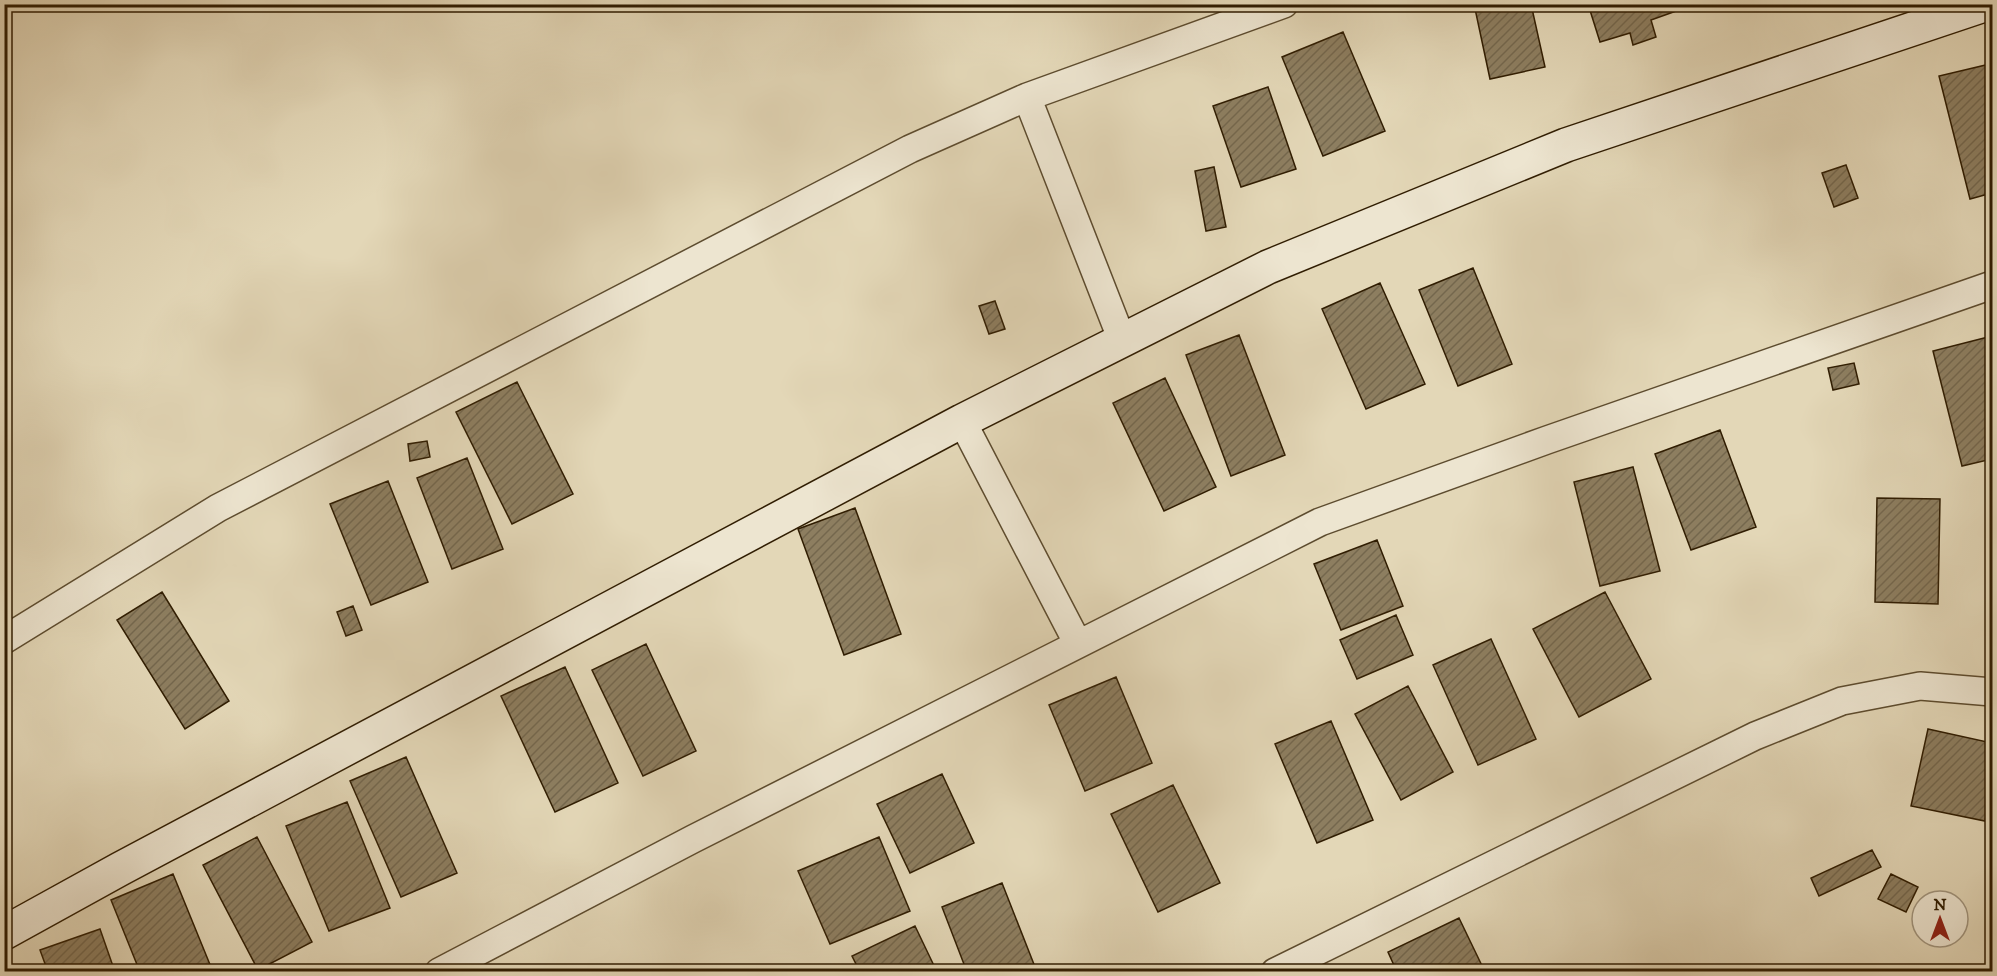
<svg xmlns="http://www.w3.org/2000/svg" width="1997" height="976" viewBox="0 0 1997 976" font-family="'IM FELL DW Pica',serif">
  <defs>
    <pattern id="building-hatch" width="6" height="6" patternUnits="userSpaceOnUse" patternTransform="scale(1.5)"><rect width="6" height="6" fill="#8d7e60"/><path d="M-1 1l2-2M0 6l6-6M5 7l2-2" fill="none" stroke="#74674d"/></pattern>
  </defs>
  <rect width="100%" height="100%" fill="#e3d7b7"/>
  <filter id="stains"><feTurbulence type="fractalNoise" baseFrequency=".00333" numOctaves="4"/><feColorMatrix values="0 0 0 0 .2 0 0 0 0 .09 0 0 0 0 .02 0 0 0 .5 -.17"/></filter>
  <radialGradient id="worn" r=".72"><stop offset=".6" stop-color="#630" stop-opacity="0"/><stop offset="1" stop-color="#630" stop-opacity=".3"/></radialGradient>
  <path fill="url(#building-hatch)" stroke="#301d02" stroke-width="1.5" d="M1474,4H1531L1545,67L1490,79Z
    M1588,4H1677L1679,10L1651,20L1656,37L1633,45L1630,33L1600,42Z
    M1343,32L1385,131L1323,156L1282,57Z
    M1990,64L1992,76V193L1970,199L1939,76Z
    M1268,87L1296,169L1241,187L1213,106Z
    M1846,165L1858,198L1834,207L1822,173Z
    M1214,167L1226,227L1206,231L1195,171Z
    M1473,268L1512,364L1458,386L1419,290Z
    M1380,283L1425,384L1366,409L1322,309Z
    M995,301L1005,329L989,334L979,306Z
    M1239,335L1285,455L1231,476L1186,355Z
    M1992,336V459L1962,466L1933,351Z
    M1854,363L1859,384L1833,390L1828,368Z
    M1165,378L1216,487L1164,511L1113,403Z
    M517,382L573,494L512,524L456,412Z
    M1720,430L1756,527L1691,550L1655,454Z
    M427,441L430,457L410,461L408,444Z
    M467,458L503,549L452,569L417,478Z
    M1633,467L1660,571L1600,586L1574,482Z
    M388,481L428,582L371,605L330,504Z
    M1877,498L1940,499L1938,604L1875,602Z
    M855,508L901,634L844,655L798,529Z
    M1377,540L1403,606L1341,630L1314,564Z
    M162,592L229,701L185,729L117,620Z
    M1605,592L1651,679L1579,717L1533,629Z
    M353,606L362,630L346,636L337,612Z
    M1396,615L1413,655L1357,679L1340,640Z
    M1491,639L1536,739L1478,765L1433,665Z
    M646,644L696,751L643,776L592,670Z
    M565,667L618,783L555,812L501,696Z
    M1116,677L1152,763L1085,791L1049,705Z
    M1408,686L1453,772L1401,800L1355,714Z
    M1331,721L1373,820L1317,843L1275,744Z
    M1928,729L1992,743V787L1985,821L1911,806Z
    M406,757L457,873L401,897L350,781Z
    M942,774L974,843L910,873L877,804Z
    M1173,785L1220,883L1158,912L1111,814Z
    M347,802L390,908L329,931L286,826Z
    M257,837L312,942L258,970L203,865Z
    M879,837L910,911L830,944L798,871Z
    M1872,850L1881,867L1819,896L1811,878Z
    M173,874L213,972H140L111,900Z
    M1891,874L1918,887L1906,912L1878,899Z
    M1002,883L1037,972H967L942,907Z
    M1459,918L1485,972H1397L1388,952Z
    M915,926L937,972H860L852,956Z
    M100,929L115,972H48L40,950Z"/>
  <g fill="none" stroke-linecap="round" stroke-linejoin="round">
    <defs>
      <path id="street" d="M1027,97L1122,340
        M962,421L1078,644
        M4,640L218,508L910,149L1027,97L1284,4
        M439,972L693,839L1320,522L1547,440L1992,285
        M1275,972L1755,736L1842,701L1920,686L1992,692"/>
      <path id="secondary" d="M4,933L120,869L962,421L1268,267L1566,145L1987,4"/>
    </defs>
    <use href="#street" stroke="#5d4c2f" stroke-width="30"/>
    <use href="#secondary" stroke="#301d02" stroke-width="36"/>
    <use href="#street" stroke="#ede5d0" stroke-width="27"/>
    <use href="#secondary" stroke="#ede5d0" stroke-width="33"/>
  </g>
  <rect width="1997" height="976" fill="none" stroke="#e3d7b7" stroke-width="24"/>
  <rect x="6" y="6" width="1985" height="964" fill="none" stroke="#301d02" stroke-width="3"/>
  <rect x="12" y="12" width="1973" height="952" fill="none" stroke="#301d02" stroke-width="1.5"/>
  <g transform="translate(1940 919)"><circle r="28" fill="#ede5d0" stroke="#a1957e" stroke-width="1.5"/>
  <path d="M0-4.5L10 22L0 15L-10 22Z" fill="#8f2418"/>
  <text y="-9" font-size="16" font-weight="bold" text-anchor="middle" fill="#301d02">N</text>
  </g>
  <rect width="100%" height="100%" filter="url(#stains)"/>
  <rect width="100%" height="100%" fill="url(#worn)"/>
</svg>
